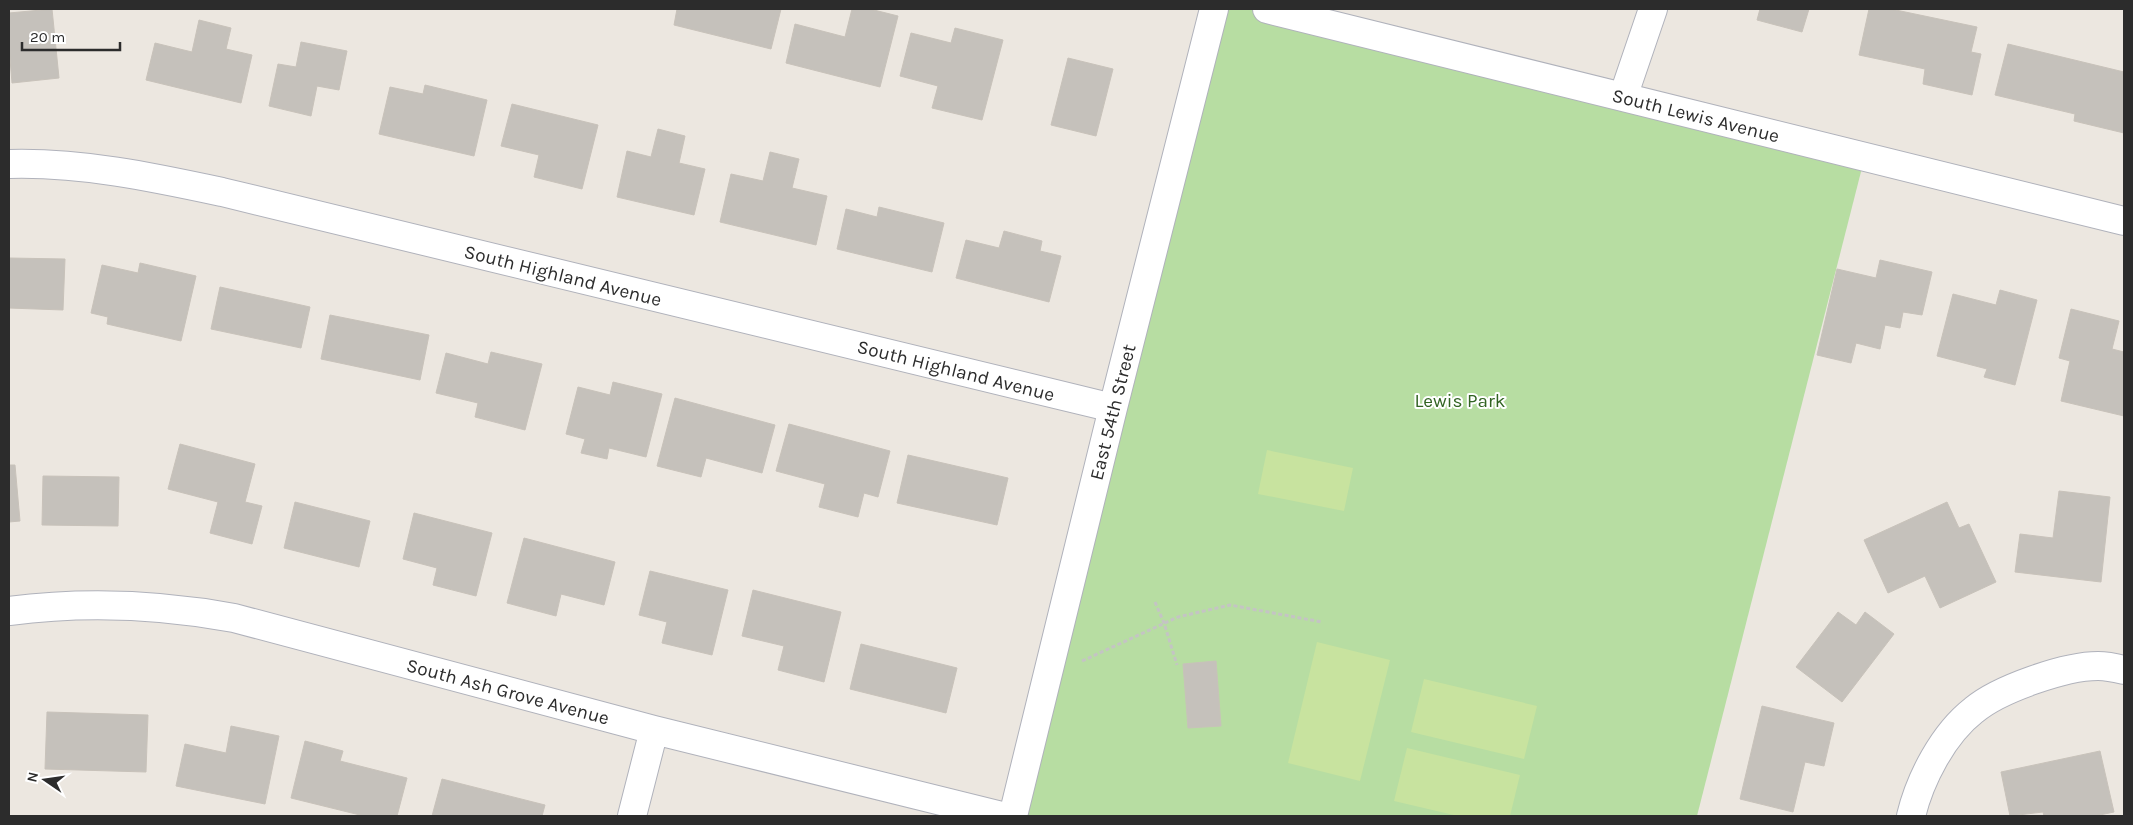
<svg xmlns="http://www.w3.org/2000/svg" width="2133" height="825" viewBox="0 0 2133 825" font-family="Karla,sans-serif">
  <rect width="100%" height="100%" fill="#ece7e0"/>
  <path fill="#b7dda2" d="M1214,9H1267L1865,156L1697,816H1013Z"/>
  <path fill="#c8e39f" d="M1267,450L1353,468L1344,511L1258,494Z
    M1317,642L1390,660L1360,781L1288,763Z
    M1424,679L1537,706L1524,759L1411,732Z
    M1407,748L1520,775L1510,816H1458L1394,801Z"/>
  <path fill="#c5c1bb" stroke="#c8c2ba" d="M52,9L59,78L12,83L9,47V13Z
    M677,9H781L771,49L674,25Z
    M852,9H870L898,16L880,87L786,63L795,24L845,37Z
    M1760,9H1809L1802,32L1757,20Z
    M1869,9H1891L1977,27L1971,52L1981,54L1972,95L1923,84L1925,69L1859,55Z
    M199,20L231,28L226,49L252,55L241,103L146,80L155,43L192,52Z
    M955,28L1003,40L982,120L932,108L938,86L900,76L911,33L951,43Z
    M301,42L347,51L339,90L317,86L311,116L269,106L278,64L296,67Z
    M2008,44L2124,72V133L2074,121L2075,114L1995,95Z
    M1068,58L1113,69L1096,136L1051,125Z
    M425,85L487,100L474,156L379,134L390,87L423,94Z
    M512,104L598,125L582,189L534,177L539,155L501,146Z
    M658,129L685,136L679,163L705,169L694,215L617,197L627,151L651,157Z
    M770,152L799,159L792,188L827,196L816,245L720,222L731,174L763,181Z
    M879,207L944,223L932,272L837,249L846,209L877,217Z
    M1004,231L1042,241L1040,251L1061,256L1049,302L956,278L966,240L999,248Z
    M9,258L65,259L63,310L9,308Z
    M1880,260L1932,272L1922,315L1903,312L1900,328L1885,325L1880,349L1856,343L1851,363L1817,355L1837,269L1876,278Z
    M140,263L196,276L181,341L107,324L108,317L91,313L102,265L138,273Z
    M220,287L310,307L301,348L211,329Z
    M2000,290L2037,300L2015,385L1984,377L1987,369L1937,356L1953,294L1996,305Z
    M2071,309L2119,321L2112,349L2124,352V416L2061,401L2070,361L2059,358Z
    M330,315L429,335L420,380L321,359Z
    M491,352L542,364L525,430L475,417L478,403L436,393L446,353L488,364Z
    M613,382L662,394L646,457L609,448L607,459L581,453L585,439L566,434L578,387L610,395Z
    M675,398L775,425L762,473L706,458L701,477L657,466Z
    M789,424L890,451L878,497L864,493L858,517L819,507L825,484L776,471Z
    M180,444L255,464L245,502L262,506L252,544L210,533L218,502L168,489Z
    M908,455L1008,478L997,525L897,503Z
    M9,465H15L20,521L9,522Z
    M43,476L119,477L118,526L42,525Z
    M2059,491L2110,497L2101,582L2015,572L2020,534L2053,538Z
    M295,502L370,521L359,567L284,548Z
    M1947,502L1959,528L1969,524L1996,582L1940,608L1925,576L1888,593L1864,540Z
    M414,513L492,533L476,596L433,585L437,568L403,559Z
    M524,538L615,562L604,605L561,594L556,616L507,603Z
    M650,571L728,590L712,655L662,643L667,622L639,615Z
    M753,590L841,612L824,682L778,670L784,646L742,636Z
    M1838,612L1856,625L1865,612L1894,634L1842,702L1796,667Z
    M861,644L957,668L946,713L850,689Z
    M1216,661L1221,726L1188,728L1183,664Z
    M1762,706L1834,723L1824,766L1805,762L1793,812L1740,799Z
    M47,712L148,715L146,772L45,769Z
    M231,726L279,736L265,804L176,786L185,744L226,753Z
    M305,741L343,751L340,761L407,778L397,816H364L291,798Z
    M2100,751L2114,812L2095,816H2044L2043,812L2010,816L2001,772Z
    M442,779L545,805L542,816H432Z"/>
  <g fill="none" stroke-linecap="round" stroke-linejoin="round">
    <defs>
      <path id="minor" d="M1267,9L2124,221
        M1623,97L1653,9
        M9,164C81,162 152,177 222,192L1113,408
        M9,611C86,601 158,604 234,618L654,730L1002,816
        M632,816L654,730
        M1013,816L1113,408L1214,9
        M1911,816C1920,779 1943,734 1974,710C1999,689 2065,666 2098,666C2106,666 2116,668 2124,670"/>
    </defs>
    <use href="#minor" stroke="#b0b2bb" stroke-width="30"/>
    <path stroke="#c4c4c4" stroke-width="3" stroke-dasharray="4 2.5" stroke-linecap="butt" d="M1155,602L1164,623L1177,665
      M1082,661L1178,617L1230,605L1322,622"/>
    <use href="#minor" stroke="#fff" stroke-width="28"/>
  </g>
  <g text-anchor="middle" stroke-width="4" stroke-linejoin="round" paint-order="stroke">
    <g font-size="19" fill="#2c2c2c" stroke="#fff">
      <text transform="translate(1696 115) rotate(14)" y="7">South Lewis Avenue</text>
      <text transform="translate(563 275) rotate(14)" y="7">South Highland Avenue</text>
      <text transform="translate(956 370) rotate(14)" y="7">South Highland Avenue</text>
      <text transform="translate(1112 412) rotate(-76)" y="7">East 54th Street</text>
      <text transform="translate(508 691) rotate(15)" y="7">South Ash Grove Avenue</text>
    </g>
    <g font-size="19" fill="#316322" stroke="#fff">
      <text x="1460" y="407">Lewis Park</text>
    </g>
  </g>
  <rect width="2133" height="825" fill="none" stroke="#2c2c2c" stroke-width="20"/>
  <g transform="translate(45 780) rotate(283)" stroke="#ffffff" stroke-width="4" paint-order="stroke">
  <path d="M0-4L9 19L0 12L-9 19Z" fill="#2c2c2c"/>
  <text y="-8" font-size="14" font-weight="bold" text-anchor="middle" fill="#2c2c2c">N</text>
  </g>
  <path d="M22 42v8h98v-8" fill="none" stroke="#2c2c2c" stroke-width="2.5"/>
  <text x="30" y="42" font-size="15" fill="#2c2c2c" stroke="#ffffff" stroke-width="4" paint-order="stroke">20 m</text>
</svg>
